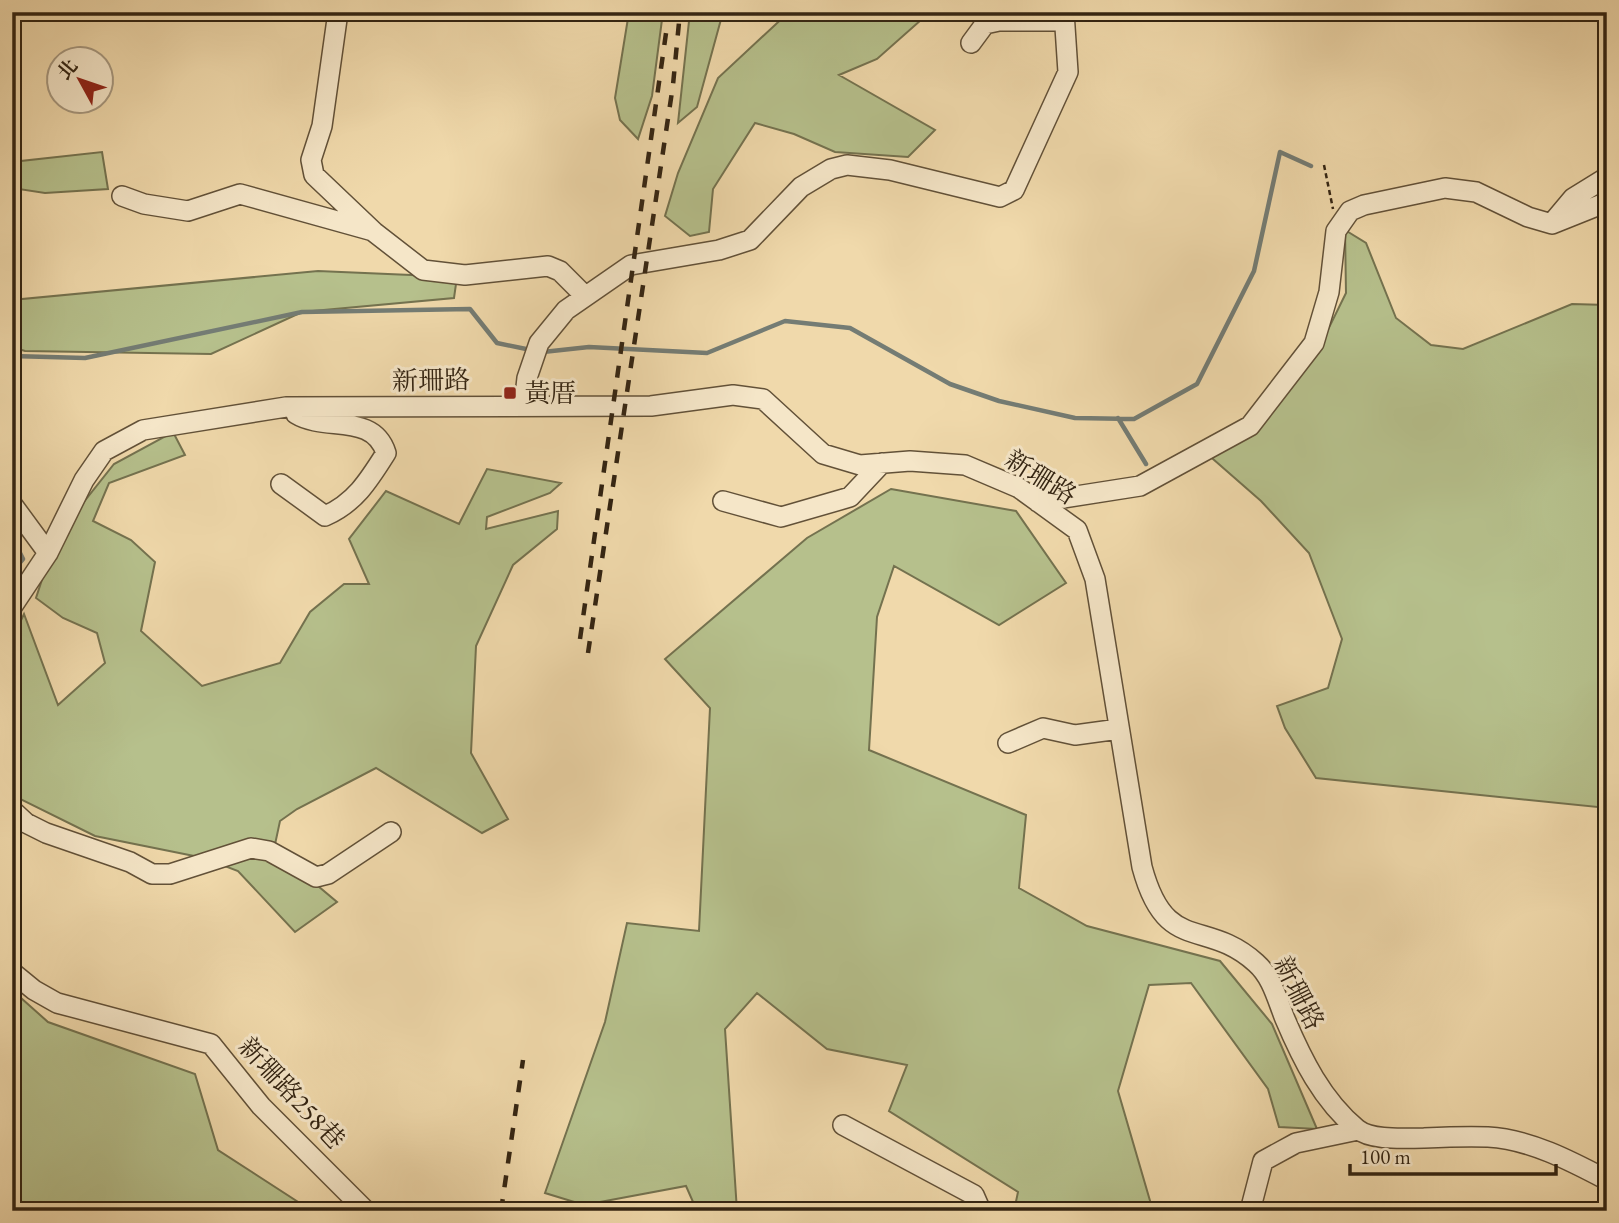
<svg xmlns="http://www.w3.org/2000/svg" width="1619" height="1223" viewBox="0 0 1619 1223" font-family="'EB Garamond','Noto Serif TC',serif">
  <rect width="100%" height="100%" fill="#f0d9ab"/>
  <filter id="stains"><feTurbulence type="fractalNoise" baseFrequency=".00286" numOctaves="4"/><feColorMatrix values="0 0 0 0 .2 0 0 0 0 .09 0 0 0 0 .02 0 0 0 .5 -.17"/></filter>
  <radialGradient id="worn" r=".72"><stop offset=".6" stop-color="#630" stop-opacity="0"/><stop offset="1" stop-color="#630" stop-opacity=".3"/></radialGradient>
  <path fill="#b6c08c" stroke="#74724f" stroke-width="2" d="M629,12H663L652,96L638,139L620,120L615,98Z
    M690,12H723L697,107L678,123Z
    M789,12H930L877,59L839,75L935,130L908,157L835,152L794,134L755,123L713,189L709,232L690,236L665,216L678,173L718,78Z
    M102,152L108,189L45,193L12,188V162Z
    M1345,230L1366,243L1396,318L1431,345L1463,349L1572,304L1607,305V808L1316,778L1285,728L1277,706L1328,688L1342,639L1309,553L1261,501L1205,452L1278,390L1320,346L1346,293Z
    M318,271L457,277L454,298L302,312L211,354L25,351L12,347V300Z
    M173,432L185,455L109,483L93,521L131,540L155,562L141,631L202,686L280,663L310,612L344,584H369L349,539L386,491L459,524L487,469L561,483L550,493L487,517L486,529L558,511L557,529L513,565L476,646L471,753L508,819L482,833L376,768L297,809L280,821L274,849L337,902L295,932L238,871L204,858L95,836L12,795V639L24,614L58,705L105,663L97,633L63,618L36,598L56,537L114,464Z
    M891,489L1016,511L1066,583L999,625L894,566L877,617L869,750L1026,815L1019,888L1087,926L1220,961L1272,1024L1317,1129L1279,1127L1268,1089L1191,983L1149,985L1118,1091L1153,1211H1014L1018,1192L889,1111L907,1065L827,1049L757,993L725,1029L737,1211H697L686,1186L584,1205L545,1193L605,1022L627,923L699,931L710,708L665,659L807,538Z
    M12,990L48,1022L195,1074L218,1150L312,1211H12Z"/>
  <g fill="none" stroke-linecap="round" stroke-linejoin="round">
    <path stroke="#747c74" stroke-width="4.5" d="M543,352L589,347L707,353L785,321L850,328L950,384L999,401L1075,418L1134,419L1197,384L1254,271L1280,152L1311,166
      M12,356L85,358L302,312L470,309L497,343L531,350
      M1118,418L1146,464
      M12,537L23,559L12,572"/>
    <defs>
      <path id="minor" d="M338,12L322,126L311,160L314,175L374,232L423,270L465,275L548,266L560,271L585,296
        M971,43L985,24L999,21H1063
        M122,196L144,204L188,211L240,194L373,231
        M1552,223L1573,198L1607,177
        M524,405L527,378L539,343L566,310L631,265L719,250L750,240L801,187L831,169L847,165L890,170L1000,197L1014,190L1068,72L1064,12
        M281,484L325,516C355,503 369,480 386,453C373,412 325,432 296,414
        M723,501L781,517L850,497L882,463
        M1038,502L1140,486L1250,426L1314,343L1329,292L1336,231L1350,211L1364,205L1445,188L1476,192L1528,217L1552,224L1607,202
        M12,504L48,553
        M12,607L48,553L84,480L104,451L143,430L286,407L651,406L733,395L763,399L823,454L860,465L910,461L965,465L1019,488L1077,530L1095,579L1142,867C1166,956 1205,917 1256,963C1272,977 1277,999 1285,1019C1302,1059 1322,1100 1357,1129C1372,1141 1405,1138 1424,1138C1445,1137 1467,1136 1488,1137C1529,1139 1571,1161 1607,1180
        M1008,743L1043,728L1075,735L1119,729
        M12,810L26,823L46,833L130,862L152,874H170L251,848L269,851L316,877L328,874L391,832
        M12,972L34,990L57,1003L211,1044L261,1106L366,1211
        M843,1125L974,1195L981,1211
        M1250,1211L1263,1161L1296,1143L1358,1130"/>
    </defs>
    <use href="#minor" stroke="#625138" stroke-width="22"/>
    <path stroke="#332412" stroke-width="2.5" stroke-dasharray="5 3.5" stroke-linecap="butt" d="M1324,165L1333,209"/>
    <use href="#minor" stroke="#f5e6c8" stroke-width="19"/>
    <path stroke="#332412" stroke-width="4.5" stroke-dasharray="12 12" stroke-linecap="butt" d="M580,639L669,12
      M588,653L673,85L680,12
      M501,1211L523,1060"/>
  </g>
  <rect fill="#8f2418" stroke="#f5e6c8" stroke-width="2.5" x="503" y="386" width="14" height="14" rx="3.5"/>
  <g text-anchor="middle" stroke-width="6" stroke-linejoin="round" paint-order="stroke">
    <g font-size="26" fill="#332412" stroke="#f5e6c8">
      <text transform="translate(431 380) rotate(-1)" y="9">新珊路</text>
      <text transform="translate(1041 477) rotate(32)" y="9">新珊路</text>
      <text transform="translate(1299 993) rotate(63)" y="9">新珊路</text>
      <text transform="translate(292 1093) rotate(47)" y="9">新珊路258巷</text>
    </g>
    <g font-size="26" fill="#332412" stroke="#f5e6c8" text-anchor="start">
      <text x="524" y="402">黃厝</text>
    </g>
  </g>
  <rect width="1619" height="1223" fill="none" stroke="#f0d9ab" stroke-width="42"/>
  <rect x="14" y="14" width="1591" height="1195" fill="none" stroke="#332412" stroke-width="3.5"/>
  <rect x="21" y="21" width="1577" height="1181" fill="none" stroke="#332412" stroke-width="2"/>
  <g transform="translate(80 80) rotate(310)"><circle r="33" fill="#f5e6c8" stroke="#a7987f" stroke-width="2"/>
  <path d="M0-5L12 26L0 18L-12 26Z" fill="#8f2418"/>
  <text y="-10" font-size="19" font-weight="bold" text-anchor="middle" fill="#332412">北</text>
  </g>
  <path d="M1350 1164v10h206v-10" fill="none" stroke="#332412" stroke-width="3.5"/>
  <text x="1360" y="1164" font-size="21" fill="#332412" stroke="#f5e6c8" stroke-width="5" paint-order="stroke">100 m</text>
  <rect width="100%" height="100%" filter="url(#stains)"/>
  <rect width="100%" height="100%" fill="url(#worn)"/>
</svg>
